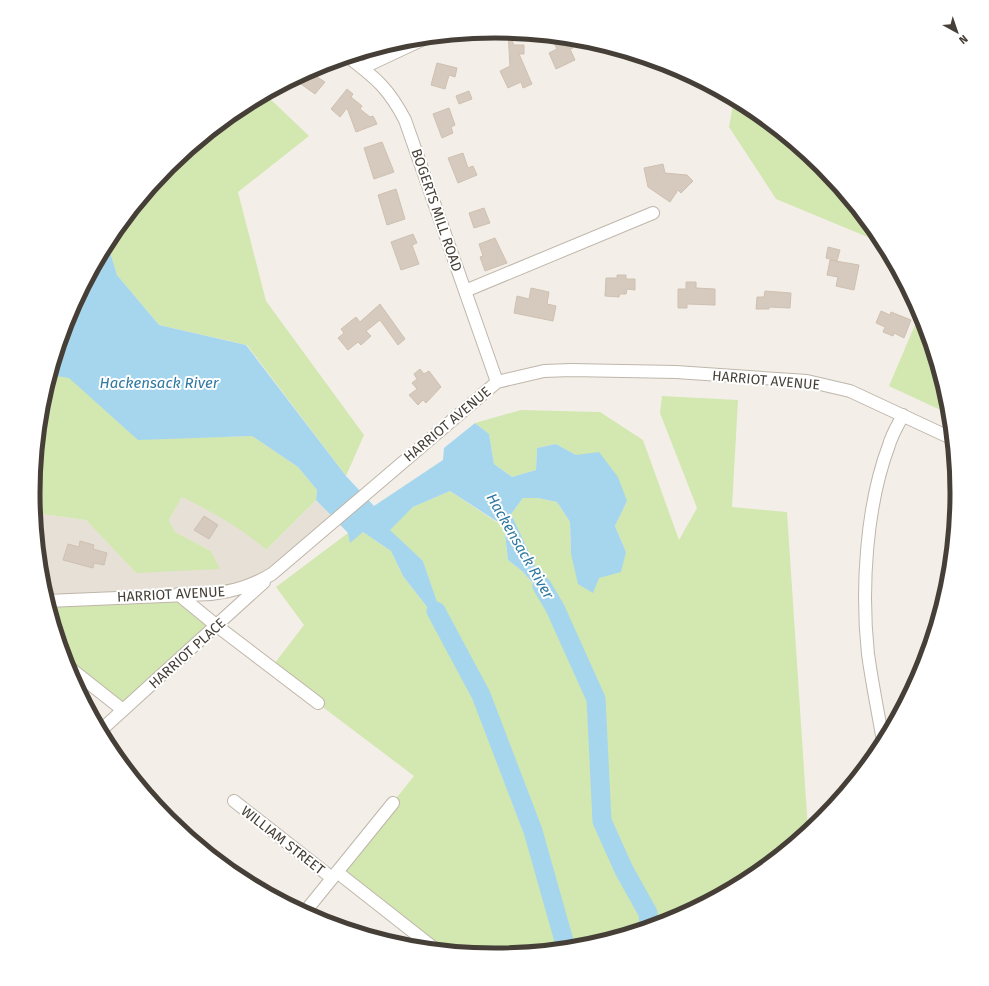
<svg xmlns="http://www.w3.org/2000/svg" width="989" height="986" viewBox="0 0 989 986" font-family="'Fira Sans',sans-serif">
  <rect width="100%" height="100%" fill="#f3efe8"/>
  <path fill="#e7e0d6" d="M182,497L228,520L248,534L266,550L316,500L336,521L272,574L233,591L47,601L41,583L35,513L86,520L136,573L211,551L175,532L169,520Z"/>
  <path fill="#d3e7b1" d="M265,94L309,136L238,192L266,301L364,435L346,476L247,345L159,325L117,275L107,242L168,166L238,109L244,113L257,99Z
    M734,100L751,109L821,166L882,243L776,199L729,127Z
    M920,313L948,403L949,414L889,386Z
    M50,375L69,377L138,439L252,436L298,467L317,490L316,500L266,550C240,527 212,512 182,497L169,520L175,532L211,551L220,569L136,573L86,520L35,513C31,472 38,415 50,375Z
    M662,396L738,400L732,507L787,512L808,830L751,877L671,920L584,946L494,955L435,949L337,872L414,776L271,668L304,625L276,587L348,533L363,532L391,551L403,576L447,633L423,561L389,530L413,507L450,491L504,527L508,560L522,571L553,607L511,514L523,498H538L557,502L570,522L571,554L599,578L626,552L615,526L627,501L576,455L556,444L537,448L536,470L512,477L494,464L489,434L475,423L521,410L600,412L643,440L679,540L697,508L660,413Z
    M178,594L217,626L123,710L66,665L47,601Z"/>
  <path fill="#a5d6ee" d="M107,242L117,275L159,325L246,345L346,476L374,506L443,460L444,448L475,423L489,434L494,464L512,477L536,470L537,448L556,444L576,455L599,452L618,477L627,501L615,526L626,552L621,572L599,578L593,593L578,584L571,554L570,522L557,502L538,498H523L511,514L555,608L522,571L508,560L504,526L450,491L413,507L390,530L423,561L448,634L403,576L391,551L363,532L350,543L348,533L316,500L317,490L298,467L252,436L138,440L69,378L50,375L68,316Z"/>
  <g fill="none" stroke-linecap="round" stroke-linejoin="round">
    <path stroke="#a5d6ee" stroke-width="19" d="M542,586L555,608L596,699L602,821L624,870L648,913L649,927
      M436,611L481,695L533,831L566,948"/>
  </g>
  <path fill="#d5cabd" stroke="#cfc1b1" d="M508,32L514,45H524V54H519L532,84L523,88L521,82L508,88L500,71L510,66Z
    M557,37L568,38L573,48L570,49L575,60L556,69L549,53L557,49L552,39Z
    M437,63L457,68L455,77L449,75L445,89L431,85Z
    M308,71L325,82L315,94L294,79Z
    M347,89L353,94L351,97L362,106L360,109L370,117L373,116L377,124L356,132L347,108L340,117L331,109Z
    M469,91L472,99L459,104L456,96Z
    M449,108L455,125L451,127L453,133L442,138L433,114Z
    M382,142L394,172L374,179L364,148Z
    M463,153L468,168L473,166L477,175L458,183L448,158Z
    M663,164L665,173L687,175L693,181L681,193L678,190L670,202L648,187L644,168Z
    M396,189L405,219L387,225L378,195Z
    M484,208L490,223L474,228L469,213Z
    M413,234L417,243L412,245L419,264L401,270L391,242Z
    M495,238L507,263L485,271L480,257L483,256L479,244Z
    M828,247L840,250L837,261L826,258Z
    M830,260L859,265L854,290L836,286L838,277L827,275Z
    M617,275H626V279H635V290L627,289L626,294H620L619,297L605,296L606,278H617Z
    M686,282H696V288L715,289V305L687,304V308H678V289H686Z
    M531,288L549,292L547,304L556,306L553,321L514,313L517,296L529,299Z
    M765,291L791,293L790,308L769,307V309H756L757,297H764Z
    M380,304L405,339L398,345L380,320L366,331L371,336L361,345L358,342L348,350L338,338L344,333L341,329L356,317L360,322Z
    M881,311L890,315L891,312L911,320L904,338L894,333L893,336L883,332L885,327L876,323Z
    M420,369L424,374L429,371L441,387L426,403L423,400L418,405L409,395L417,389L412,383L417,379L414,374Z
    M204,516L218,525L209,539L194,530Z
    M80,541L94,545L93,549L107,553L104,565L94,563L93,568L63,560L68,544L79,547Z"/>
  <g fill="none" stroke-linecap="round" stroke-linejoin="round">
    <defs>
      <path id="minor" d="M348,57C376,78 389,89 405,120L497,382
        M362,68L428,37
        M465,291L653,213
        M178,594L217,626L318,703
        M47,601L211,594C234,591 252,586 272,574L497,382L544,371L571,370L676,372L807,381L850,391L951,438
        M66,665L123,710
        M100,731L264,582
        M883,741C878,712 872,683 868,654C861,589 866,506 889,445C892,434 898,425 903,415
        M234,801L332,878
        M337,872L435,949
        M304,913L393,803"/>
    </defs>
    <use href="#minor" stroke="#bfb6aa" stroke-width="14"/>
    <use href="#minor" stroke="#fff" stroke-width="12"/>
  </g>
  <g text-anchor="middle" stroke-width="4" stroke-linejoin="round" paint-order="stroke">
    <g font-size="14" fill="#463f37" stroke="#fff">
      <text transform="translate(437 210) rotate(71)" y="5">BOGERTS MILL ROAD</text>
      <text transform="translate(766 380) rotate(5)" y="5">HARRIOT AVENUE</text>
      <text transform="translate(447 424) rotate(-40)" y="5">HARRIOT AVENUE</text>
      <text transform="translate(171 594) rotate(-3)" y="5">HARRIOT AVENUE</text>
      <text transform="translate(187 653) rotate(-42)" y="5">HARRIOT PLACE</text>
      <text transform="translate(283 840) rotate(38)" y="5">WILLIAM STREET</text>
    </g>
    <g font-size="15" font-style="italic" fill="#2f78a0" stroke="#fff">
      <text x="159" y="388">Hackensack River</text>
      <text transform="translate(520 546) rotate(60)" y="5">Hackensack River</text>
    </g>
  </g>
  <path d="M0 0H989V986H0ZM40 493a455 455 0 1 1 910 0a455 455 0 1 1-910 0Z" fill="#fff" fill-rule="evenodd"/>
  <path fill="none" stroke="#463f37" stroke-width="5" d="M40 493a455 455 0 1 1 910 0a455 455 0 1 1-910 0Z"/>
  <g transform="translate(957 32) rotate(140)" stroke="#ffffff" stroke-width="3" paint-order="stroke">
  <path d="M0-3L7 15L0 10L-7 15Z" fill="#463f37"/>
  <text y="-6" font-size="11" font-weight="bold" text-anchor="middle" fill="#463f37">N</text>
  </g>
</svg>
